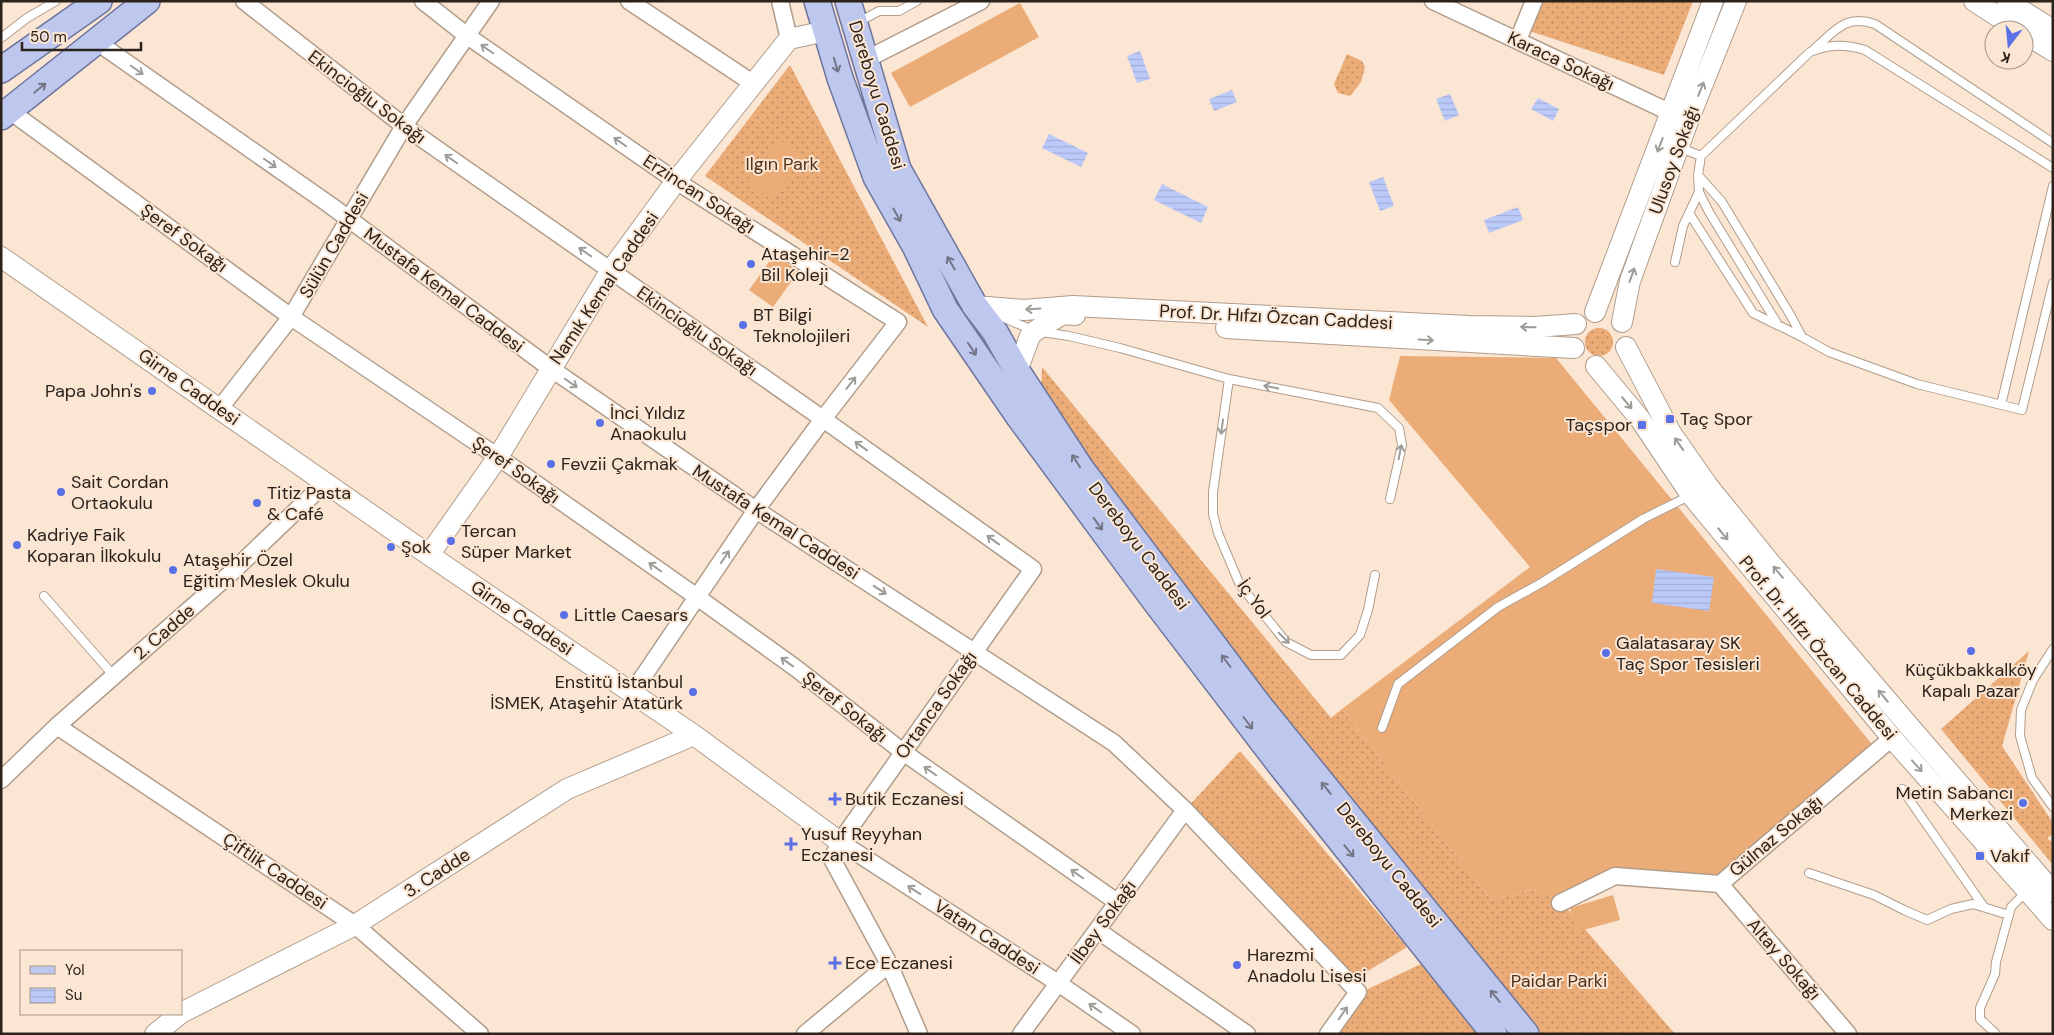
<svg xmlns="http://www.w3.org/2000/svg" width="2054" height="1035" viewBox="0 0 2054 1035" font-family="'DM Sans',sans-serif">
  <defs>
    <pattern id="grass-dots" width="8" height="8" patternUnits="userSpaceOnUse" patternTransform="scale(1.25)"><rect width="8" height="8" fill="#ebac77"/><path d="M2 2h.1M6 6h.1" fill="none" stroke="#bf8c61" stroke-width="1.8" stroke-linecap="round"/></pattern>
    <pattern id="water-rules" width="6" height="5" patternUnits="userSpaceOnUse" patternTransform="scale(1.25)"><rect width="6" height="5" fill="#bccafa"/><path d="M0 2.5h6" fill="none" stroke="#a2add6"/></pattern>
  </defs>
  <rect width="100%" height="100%" fill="#fbe5d3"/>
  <path fill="url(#grass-dots)" d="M1534,1H1693L1664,75L1523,29Z
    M1347,54L1362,61L1365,67L1361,82L1350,96L1338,93L1334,84Z
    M790,65L928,327L705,176Z
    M1585 342a14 14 0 1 1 28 0a14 14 0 1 1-28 0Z
    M1042,367L1331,718L1342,709L1491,900L1531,890L1560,900L1675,1034H1534L1301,739L1041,397Z
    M2029,651L2002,746L2053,823V834L2047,838L2053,843V865L1941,729Z
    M1240,751L1407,947L1355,979L1185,810Z
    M1421,964L1478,1034H1332L1366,990Z"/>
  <path fill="#ebac77" d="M1020,3L1039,37L910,107L891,73Z
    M780,140L803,156L772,200L749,184Z
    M774,255L799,271L773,307L749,290Z
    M1400,356L1556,358L1875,748L1722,878L1616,870L1560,900L1531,890L1491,900L1342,709L1530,567L1389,400Z
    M1613,895L1620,920L1576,932L1570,908Z"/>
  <path fill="url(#water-rules)" d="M1140,51L1150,79L1137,83L1127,56Z
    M1232,90L1237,102L1214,111L1209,99Z
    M1450,94L1459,115L1445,121L1436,99Z
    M1538,98L1559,109L1553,121L1531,109Z
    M1049,134L1088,153L1081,167L1042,148Z
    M1383,177L1394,206L1380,211L1369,182Z
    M1162,184L1208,207L1201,223L1154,200Z
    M1518,207L1523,220L1489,233L1484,220Z
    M1656,569L1714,577L1709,611L1652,603Z"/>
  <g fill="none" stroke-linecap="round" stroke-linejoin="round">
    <defs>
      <path id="service" d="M857,23L879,11H899L917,1
        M1,38L27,18L56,1
        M1814,49C1835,31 1845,14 1875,24L2053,143
        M1678,147L1701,156L1810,52C1829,44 1845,44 1865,50L2053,168
        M1698,175L1722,202L1791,316L1802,337L1829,352L1917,384L2022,410L2053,283
        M1699,192L1709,212L1778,325L1802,337
        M1689,213L1753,313L1777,325
        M1675,262L1683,226L1699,192L1698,175L1701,156
        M997,315L1035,331L1069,336L1120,348L1229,379L1378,408L1399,428L1402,445L1390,499
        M1229,379L1213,492V514L1218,533L1240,585L1286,642L1311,655H1341L1360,635L1368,610L1375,575
        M2001,405L2053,186
        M44,596L114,676
        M2053,649L2033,680L2021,710L2020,736L2032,778L2053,807
        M1382,728L1398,684L1498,607L1543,582L1643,519L1691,495
        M1902,789L1984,907
        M1809,873L1874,895L1904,910L1927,920L1951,909L1973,904L2009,915
        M1996,1034L1980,1019V1008L1995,974L1996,962L2011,907L2027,891"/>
      <path id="minor" d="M244,1L404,126L823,419L1033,569L840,842L832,859L889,964L919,1034
        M423,1L466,35L676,181L898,322L823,419L756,510L632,693
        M629,1L754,84
        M780,1L789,39
        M1433,1L1682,118
        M1518,40L1534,1
        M97,42L330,205L550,368L756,510L1114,743L1185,810L1358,992L1328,1034
        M867,59L981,1
        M10,111L291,317L498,457L697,597L797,669L903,752L1117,902
        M220,408L291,317L404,126L491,1
        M57,726L355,925L480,1034
        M1,780L57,726L231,573L325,483
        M840,842L1058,983L1132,1034
        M1720,884L1848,1034
        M1560,903L1615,876L1720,884L1892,738
        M1097,930L1247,1034
        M805,1034L889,964
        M1021,1034L1185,810"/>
      <path id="tertiary" d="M1974,1L2019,30
        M2007,1L2053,30
        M2024,33L2053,51
        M1,257L429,555L694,735L840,842
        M975,306L1024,310L1073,306L1469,326L1535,327L1576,324
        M1595,312L1713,1
        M1622,322L1630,281L1688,121L1736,1
        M1226,328L1574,348
        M1626,347L1671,433L1708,486L1772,565L1909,726L2053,892
        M1596,366L1640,419L1691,495L1892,738L2053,920
        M1017,371L1030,336L1035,331L1063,314L1075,315
        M429,555L498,457L611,270L676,181L789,39L826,31
        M181,1013L355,925L567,789L694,735
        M155,1034L180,1014"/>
      <path id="primary" d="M817,1L840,78L876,177L915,246L945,309L1019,417L1154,600L1281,766L1494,1034
        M848,1L898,169L975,306L995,332L1017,371L1082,470L1259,705L1526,1034
        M1,70L99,1
        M1,117L147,1"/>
    </defs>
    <use href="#service" stroke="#b19d8c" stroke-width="10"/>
    <use href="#minor" stroke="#b19d8c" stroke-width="19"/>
    <use href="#tertiary" stroke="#b19d8c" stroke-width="22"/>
    <use href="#primary" stroke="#6e769e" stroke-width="28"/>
    <use href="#service" stroke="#fff" stroke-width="8"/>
    <use href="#minor" stroke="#fff" stroke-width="16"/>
    <use href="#tertiary" stroke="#fff" stroke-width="20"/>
    <use href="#primary" stroke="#bec8ef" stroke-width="25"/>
  </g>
  <defs><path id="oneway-shaft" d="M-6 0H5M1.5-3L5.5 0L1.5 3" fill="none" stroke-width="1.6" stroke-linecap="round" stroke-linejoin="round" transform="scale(1.25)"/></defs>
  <g stroke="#9f9c98">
    <use href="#oneway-shaft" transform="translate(487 49) rotate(-145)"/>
    <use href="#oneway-shaft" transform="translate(137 70) rotate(35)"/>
    <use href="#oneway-shaft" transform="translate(1701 89) rotate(-68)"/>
    <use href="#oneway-shaft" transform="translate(620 142) rotate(-145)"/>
    <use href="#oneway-shaft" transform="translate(1660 145) rotate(111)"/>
    <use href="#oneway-shaft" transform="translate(451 159) rotate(-145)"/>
    <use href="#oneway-shaft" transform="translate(270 163) rotate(35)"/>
    <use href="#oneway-shaft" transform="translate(585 252) rotate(-145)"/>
    <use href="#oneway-shaft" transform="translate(1632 275) rotate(-70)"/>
    <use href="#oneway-shaft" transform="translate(1033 309) rotate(176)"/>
    <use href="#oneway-shaft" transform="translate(1528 327) rotate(-179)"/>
    <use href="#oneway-shaft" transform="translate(1426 340) rotate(3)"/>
    <use href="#oneway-shaft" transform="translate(571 383) rotate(35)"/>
    <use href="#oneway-shaft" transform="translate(851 383) rotate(-52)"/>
    <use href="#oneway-shaft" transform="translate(1271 387) rotate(-169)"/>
    <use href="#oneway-shaft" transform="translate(1627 403) rotate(50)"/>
    <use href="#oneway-shaft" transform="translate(1222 427) rotate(98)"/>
    <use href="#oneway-shaft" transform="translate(1679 444) rotate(-125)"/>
    <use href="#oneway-shaft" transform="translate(861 446) rotate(-144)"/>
    <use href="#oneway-shaft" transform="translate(1400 452) rotate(-79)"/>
    <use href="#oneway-shaft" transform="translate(1723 534) rotate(50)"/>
    <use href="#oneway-shaft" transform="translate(993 540) rotate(-144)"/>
    <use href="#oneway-shaft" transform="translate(725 557) rotate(-56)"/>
    <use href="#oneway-shaft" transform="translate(655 567) rotate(-145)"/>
    <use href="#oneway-shaft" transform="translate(1778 572) rotate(-130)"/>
    <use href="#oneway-shaft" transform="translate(880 590) rotate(33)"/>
    <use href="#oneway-shaft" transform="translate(1284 638) rotate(45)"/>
    <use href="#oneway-shaft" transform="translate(787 662) rotate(-144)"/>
    <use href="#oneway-shaft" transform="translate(1883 696) rotate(-130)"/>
    <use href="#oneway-shaft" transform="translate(1917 766) rotate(48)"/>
    <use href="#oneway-shaft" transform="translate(930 771) rotate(-145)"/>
    <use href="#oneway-shaft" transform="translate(1077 874) rotate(-145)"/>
    <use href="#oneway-shaft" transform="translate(914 890) rotate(-147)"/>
    <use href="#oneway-shaft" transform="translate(1095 1008) rotate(-145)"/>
    <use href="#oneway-shaft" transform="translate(1343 1013) rotate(-55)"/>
  </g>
  <g stroke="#747585">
    <use href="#oneway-shaft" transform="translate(836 65) rotate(73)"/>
    <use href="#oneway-shaft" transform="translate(40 88) rotate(-39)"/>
    <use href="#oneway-shaft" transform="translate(897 215) rotate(61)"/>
    <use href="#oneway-shaft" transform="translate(951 263) rotate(-120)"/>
    <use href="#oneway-shaft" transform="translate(972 349) rotate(56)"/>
    <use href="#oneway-shaft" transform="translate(1076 461) rotate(-123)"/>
    <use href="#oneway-shaft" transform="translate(1098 524) rotate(54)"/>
    <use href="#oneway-shaft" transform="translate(1226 661) rotate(-127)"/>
    <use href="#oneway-shaft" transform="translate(1248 723) rotate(53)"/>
    <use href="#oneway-shaft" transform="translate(1326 788) rotate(-129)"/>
    <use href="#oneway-shaft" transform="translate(1349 851) rotate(51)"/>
    <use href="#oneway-shaft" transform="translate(1495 996) rotate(-129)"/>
  </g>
  <g fill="#5a70e6" stroke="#fbe5d3" stroke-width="2">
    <circle cx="751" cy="264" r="5"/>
    <circle cx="743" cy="325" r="5"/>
    <circle cx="152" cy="391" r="5"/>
    <rect x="1665" y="414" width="10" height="10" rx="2.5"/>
    <circle cx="600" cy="423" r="5"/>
    <rect x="1637" y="420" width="10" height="10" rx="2.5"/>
    <circle cx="551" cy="464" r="5"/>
    <circle cx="61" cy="492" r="5"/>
    <circle cx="257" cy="503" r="5"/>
    <circle cx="451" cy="541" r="5"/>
    <circle cx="17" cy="545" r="5"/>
    <circle cx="391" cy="547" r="5"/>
    <circle cx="173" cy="570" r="5"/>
    <circle cx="564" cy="615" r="5"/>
    <circle cx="1971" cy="651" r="5"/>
    <circle cx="1606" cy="653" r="5"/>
    <circle cx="693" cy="692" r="5"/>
    <path d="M832.5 791.5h5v5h5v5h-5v5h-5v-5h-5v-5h5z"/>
    <circle cx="2023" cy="803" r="5"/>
    <path d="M788.5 836.5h5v5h5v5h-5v5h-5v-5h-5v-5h5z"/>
    <rect x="1975" y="851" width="10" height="10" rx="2.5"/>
    <path d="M832.5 955.5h5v5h5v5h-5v5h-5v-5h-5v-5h5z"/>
    <circle cx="1237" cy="965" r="5"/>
  </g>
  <g text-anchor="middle" stroke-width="4" stroke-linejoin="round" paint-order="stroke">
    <g font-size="18" fill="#2a221b" stroke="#fbe5d3">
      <text transform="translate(1561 61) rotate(25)" y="6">Karaca Sokağı</text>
      <text transform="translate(877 95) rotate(73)" y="6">Dereboyu Caddesi</text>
      <text transform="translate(367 97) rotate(37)" y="6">Ekincioğlu Sokağı</text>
      <text transform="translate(1674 160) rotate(-70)" y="6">Ulusoy Sokağı</text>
      <text transform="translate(699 194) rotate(33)" y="6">Erzincan Sokağı</text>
      <text transform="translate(184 238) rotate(36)" y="6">Şeref Sokağı</text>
      <text transform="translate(334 245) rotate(-60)" y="6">Sülün Caddesi</text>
      <text transform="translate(604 288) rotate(-56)" y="6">Namık Kemal Caddesi</text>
      <text transform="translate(444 290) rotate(37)" y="6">Mustafa Kemal Caddesi</text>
      <text transform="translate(1276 317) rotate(3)" y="6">Prof. Dr. Hıfzı Özcan Caddesi</text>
      <text transform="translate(697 331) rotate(35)" y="6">Ekincioğlu Sokağı</text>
      <text transform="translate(189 387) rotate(35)" y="6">Girne Caddesi</text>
      <text transform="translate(516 470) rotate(35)" y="6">Şeref Sokağı</text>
      <text transform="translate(776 522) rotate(33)" y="6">Mustafa Kemal Caddesi</text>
      <text transform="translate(1139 546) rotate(53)" y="6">Dereboyu Caddesi</text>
      <text transform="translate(1254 599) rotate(54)" y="6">İç Yol</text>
      <text transform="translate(522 618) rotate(34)" y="6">Girne Caddesi</text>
      <text transform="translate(164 632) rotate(-41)" y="6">2. Cadde</text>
      <text transform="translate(1818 648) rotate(50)" y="6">Prof. Dr. Hıfzı Özcan Caddesi</text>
      <text transform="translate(936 705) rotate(-55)" y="6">Ortanca Sokağı</text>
      <text transform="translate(845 707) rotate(38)" y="6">Şeref Sokağı</text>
      <text transform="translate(1776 836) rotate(-40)" y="6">Gülnaz Sokağı</text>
      <text transform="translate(1389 865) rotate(51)" y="6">Dereboyu Caddesi</text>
      <text transform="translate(275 871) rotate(34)" y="6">Çiftlik Caddesi</text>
      <text transform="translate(437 873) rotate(-33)" y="6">3. Cadde</text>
      <text transform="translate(1103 922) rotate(-54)" y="6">İlbey Sokağı</text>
      <text transform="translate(987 937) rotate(33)" y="6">Vatan Caddesi</text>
      <text transform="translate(1784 959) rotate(49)" y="6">Altay Sokağı</text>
    </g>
    <g font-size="18" fill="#503319" stroke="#fbe5d3">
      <text x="782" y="170">Ilgın Park</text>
      <text x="1559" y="987">Paidar Parki</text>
    </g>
    <g font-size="18" fill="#2a221b" stroke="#fbe5d3" text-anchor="start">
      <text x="761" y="260">Ataşehir-2<tspan x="761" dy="21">Bil Koleji</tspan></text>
      <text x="753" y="321">BT Bilgi<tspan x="753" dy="21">Teknolojileri</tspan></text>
      <text x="142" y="397" text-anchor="end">Papa John's</text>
      <text x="610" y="419">İnci Yıldız<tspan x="610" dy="21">Anaokulu</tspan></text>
      <text x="1680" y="425">Taç Spor</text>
      <text x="1632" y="431" text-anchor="end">Taçspor</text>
      <text x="561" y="470">Fevzii Çakmak</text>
      <text x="71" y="488">Sait Cordan<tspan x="71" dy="21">Ortaokulu</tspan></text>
      <text x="267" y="499">Titiz Pasta<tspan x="267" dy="21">&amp; Café</tspan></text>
      <text x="461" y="537">Tercan<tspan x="461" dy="21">Süper Market</tspan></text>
      <text x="27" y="541">Kadriye Faik<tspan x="27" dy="21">Koparan İlkokulu</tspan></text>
      <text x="401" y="553">Şok</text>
      <text x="183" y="566">Ataşehir Özel<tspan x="183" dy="21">Eğitim Meslek Okulu</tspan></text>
      <text x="574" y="621">Little Caesars</text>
      <text x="1616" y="649">Galatasaray SK<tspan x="1616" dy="21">Taç Spor Tesisleri</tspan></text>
      <text x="1971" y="676" text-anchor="middle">Küçükbakkalköy<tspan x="1971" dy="21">Kapalı Pazar</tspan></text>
      <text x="683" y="688" text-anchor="end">Enstitü İstanbul<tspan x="683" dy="21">İSMEK, Ataşehir Atatürk</tspan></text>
      <text x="2013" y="799" text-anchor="end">Metin Sabancı<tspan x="2013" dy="21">Merkezi</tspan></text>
      <text x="845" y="805">Butik Eczanesi</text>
      <text x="801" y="840">Yusuf Reyyhan<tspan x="801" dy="21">Eczanesi</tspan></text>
      <text x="1990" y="862">Vakıf</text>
      <text x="1247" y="961">Harezmi<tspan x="1247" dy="21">Anadolu Lisesi</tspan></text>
      <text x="845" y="969">Ece Eczanesi</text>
    </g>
  </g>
  <rect width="2054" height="1035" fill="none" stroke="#2a221b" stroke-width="5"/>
  <rect x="20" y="950" width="162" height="65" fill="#fbe5d3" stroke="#a79789"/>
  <rect x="30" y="966" width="25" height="8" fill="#bec8ef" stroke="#a79789"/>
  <text x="65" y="975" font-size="15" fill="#2a221b">Yol</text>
  <rect x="30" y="988" width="25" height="15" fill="url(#water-rules)" stroke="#a79789"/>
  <text x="65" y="1000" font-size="15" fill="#2a221b">Su</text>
  <g transform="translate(2009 45) rotate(196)"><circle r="24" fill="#fbe5d3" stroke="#a79789"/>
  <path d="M0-4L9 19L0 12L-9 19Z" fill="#5a70e6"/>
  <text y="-8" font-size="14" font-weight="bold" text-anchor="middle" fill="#2a221b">K</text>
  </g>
  <path d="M22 42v8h119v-8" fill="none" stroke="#2a221b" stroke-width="2.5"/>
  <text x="30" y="42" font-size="15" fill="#2a221b" stroke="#fbe5d3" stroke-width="4" paint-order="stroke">50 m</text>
</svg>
